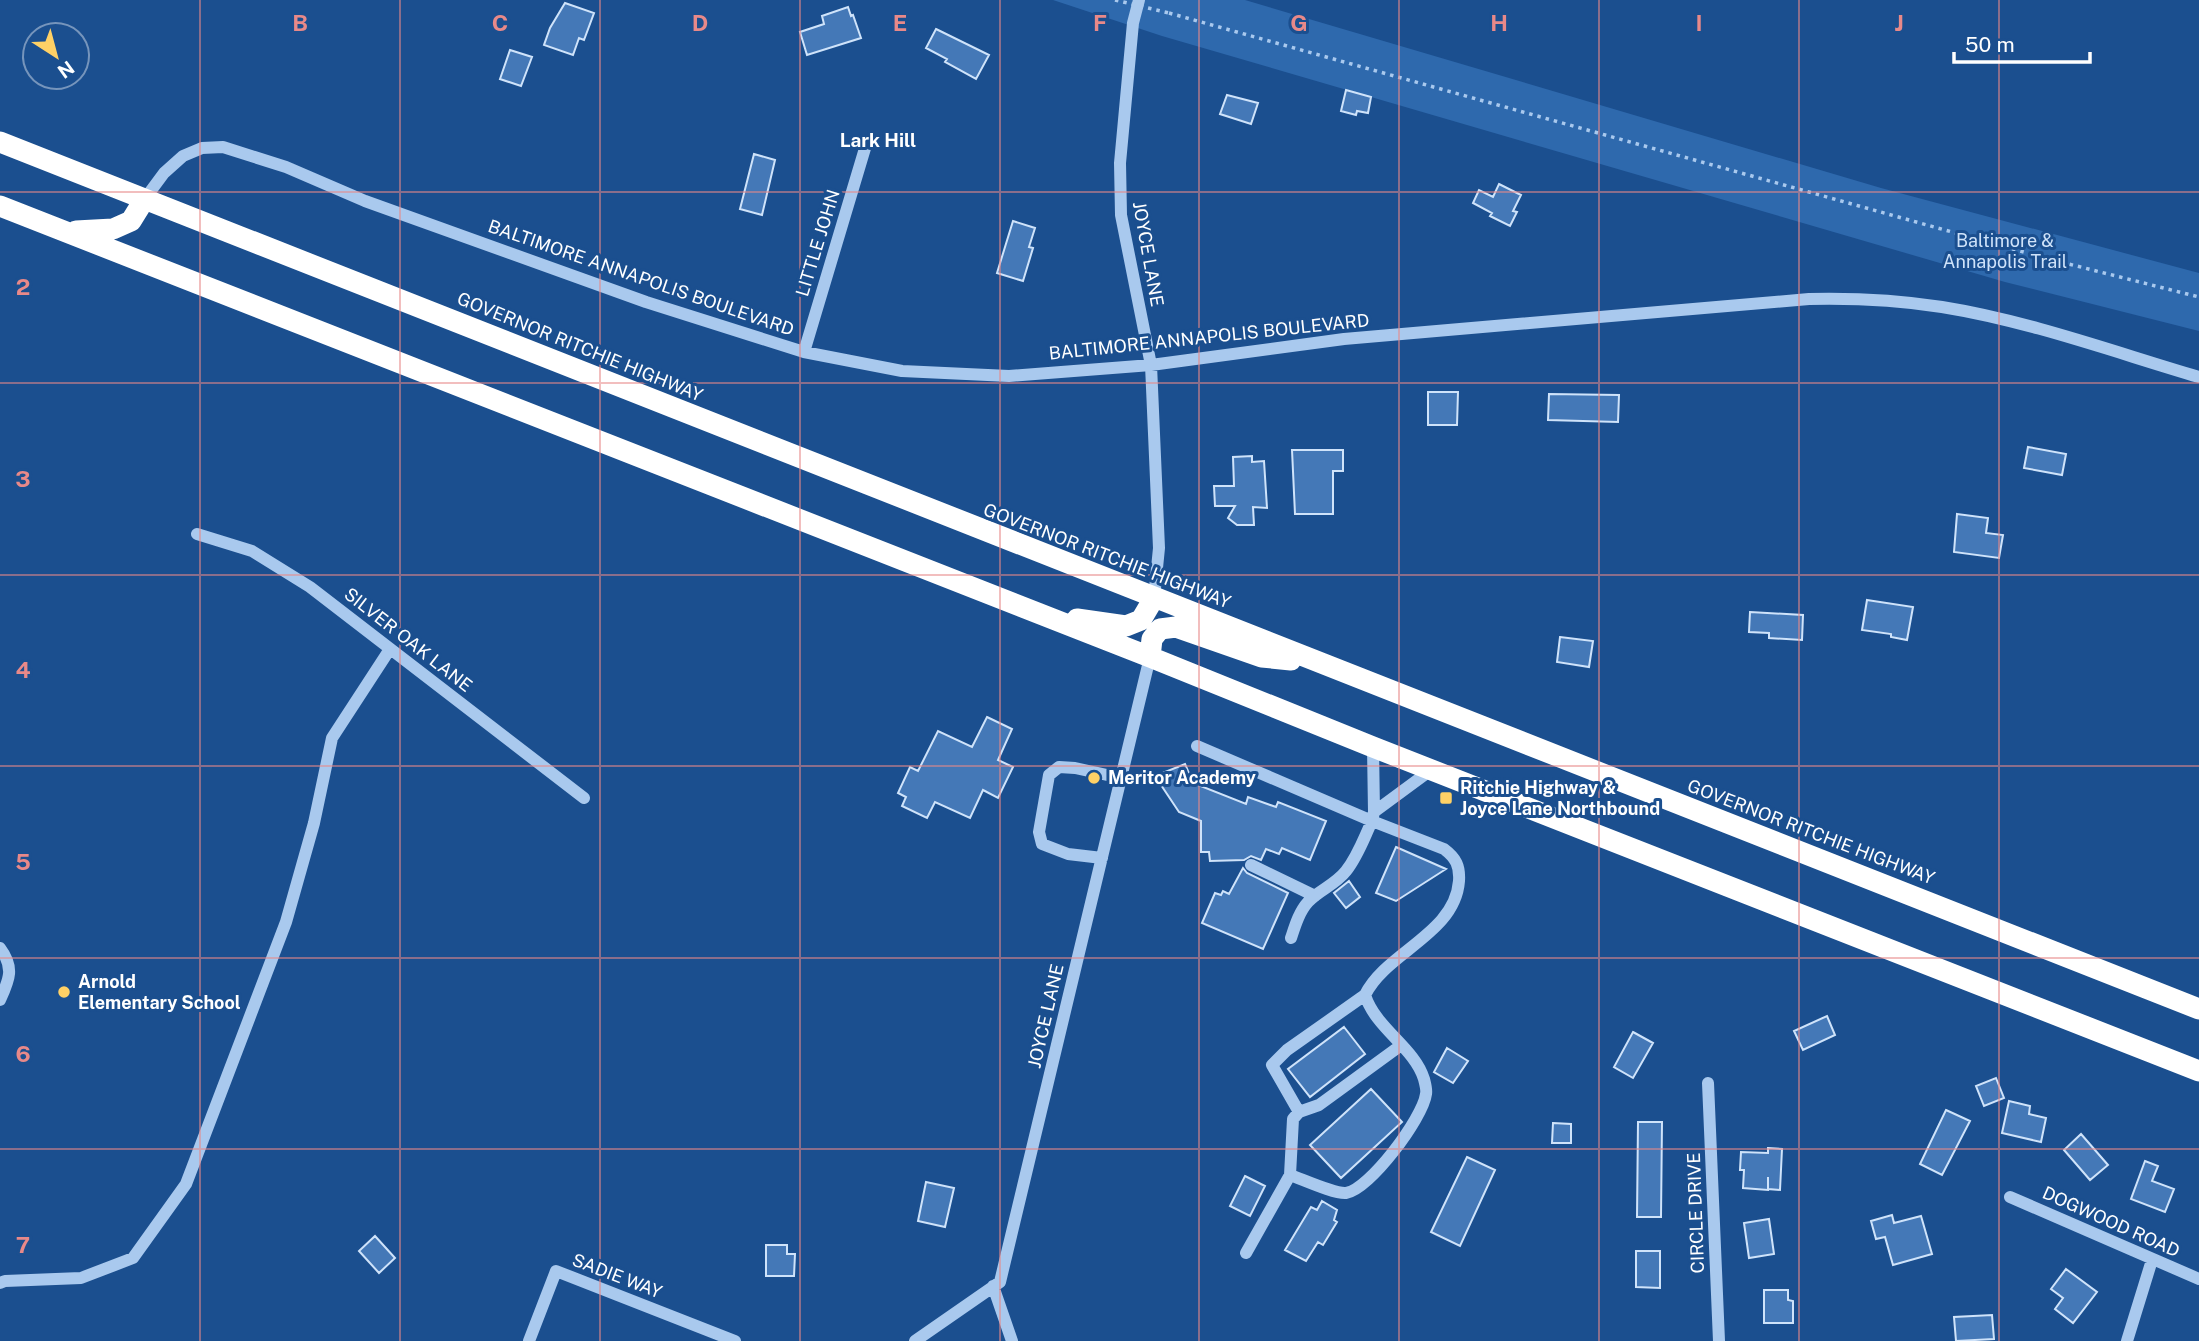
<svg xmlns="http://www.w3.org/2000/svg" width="2199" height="1341" viewBox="0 0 2199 1341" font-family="'Public Sans',sans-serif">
  <rect width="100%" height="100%" fill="#1b4f8f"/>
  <path fill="#2e69ad" d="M1053,0H1245L1881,188L2199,273V331L2005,282L1162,36Z"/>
  <path fill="#4478b7" stroke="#cfe3fa" stroke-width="2" d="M565,3L594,13L584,40L579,38L573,55L544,45L550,28Z
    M848,7L851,16L853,15L861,38L807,55L800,32L824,24L822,16Z
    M936,29L989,55L976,79L945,62L947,59L926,48Z
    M510,50L532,57L521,86L500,79Z
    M1346,90L1371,97L1368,113L1357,111L1356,115L1341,111Z
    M1227,95L1258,103L1251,124L1220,114Z
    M754,154L775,160L762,215L740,209Z
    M1499,184L1521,195L1513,211L1517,212L1510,226L1490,216L1492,213L1473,203L1479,190L1493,197Z
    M1013,221L1035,228L1029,247L1033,248L1023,281L997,273Z
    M1428,392H1458L1457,425H1428Z
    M1549,394L1619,395L1618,422L1548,420Z
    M2028,447L2066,454L2062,475L2024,468Z
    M1292,450H1343V471H1333V514H1295Z
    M1252,456V462L1264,461L1267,508L1253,507L1254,525H1237L1228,518L1235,506H1215L1214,486H1234L1233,457Z
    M1957,514L1988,518L1986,533L2003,535L1999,558L1954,552Z
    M1867,600L1913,607L1907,640L1891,637V634L1862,630Z
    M1750,612L1803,615L1802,640L1769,638V633L1749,632Z
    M1560,637L1593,641L1589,667L1557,662Z
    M987,717L1012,729L998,760L1013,767L998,798L983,790L970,818L935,802L927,818L902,806L906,797L898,793L910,767L918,771L938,731L972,747Z
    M1185,764L1193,783L1246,804L1248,797L1276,807L1278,802L1326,821L1310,860L1282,848L1279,854L1266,849L1261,860L1251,856L1244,860L1210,861L1209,852H1201V821L1179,812L1155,776Z
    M1396,847L1446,869L1396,901L1376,893Z
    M1243,868L1247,873L1288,893L1263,949L1202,923L1215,893L1221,895L1223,891L1229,894Z
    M1349,881L1360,897L1346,908L1334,893Z
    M1827,1016L1835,1035L1803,1050L1794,1031Z
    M1344,1027L1365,1054L1310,1097L1288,1069Z
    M1633,1032L1653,1043L1633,1078L1614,1067Z
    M1447,1048L1468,1061L1453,1083L1434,1072Z
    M1996,1078L2004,1098L1984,1106L1976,1086Z
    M1371,1089L1402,1122L1341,1178L1310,1145Z
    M2009,1101L2030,1106L2029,1114L2046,1118L2041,1142L2002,1133Z
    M1946,1110L1970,1121L1942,1175L1920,1164Z
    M1638,1122H1662L1661,1217H1637Z
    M1553,1123L1571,1124V1143H1552Z
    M2081,1134L2108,1165L2090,1180L2064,1150Z
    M1768,1148L1782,1149L1780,1190L1768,1189V1177V1190L1743,1188L1744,1170H1740L1741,1152L1768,1153Z
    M1467,1157L1495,1170L1460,1246L1431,1232Z
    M2145,1161L2158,1166L2152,1181L2174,1189L2165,1212L2131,1199Z
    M1245,1176L1265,1186L1250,1216L1230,1206Z
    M926,1182L954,1188L945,1227L918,1221Z
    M1322,1201L1337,1210L1334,1220L1337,1222L1323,1245L1318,1242L1306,1261L1285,1250L1311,1207L1317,1210Z
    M1892,1215L1894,1223L1921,1216L1932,1254L1893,1265L1885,1237L1876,1239L1871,1221Z
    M1769,1219L1774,1254L1749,1258L1744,1223Z
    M375,1236L395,1258L379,1273L359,1251Z
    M766,1245H787V1254H795L794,1276H766Z
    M1636,1251H1660V1288L1636,1287Z
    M2066,1269L2097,1292L2073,1323L2055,1309L2063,1298L2051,1289Z
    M1764,1290H1788V1300L1793,1301V1323H1764Z
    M1992,1315L1994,1339L1956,1341L1954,1317Z"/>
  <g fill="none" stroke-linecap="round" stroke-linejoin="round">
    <path stroke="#a9c9ee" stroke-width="3.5" stroke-dasharray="3.5 5" stroke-linecap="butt" d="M1169,13L2045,258L2199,297"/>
    <path stroke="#a9c9ee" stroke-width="12" d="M1139,0L1133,23L1120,163L1121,215L1151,365L1159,548L1154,598
      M144,200L164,173L183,156L202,148L223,147L286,167L365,201L646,302L804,352L902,371L1009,376L1151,365L1344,339L1809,299C1854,298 1897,300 1942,307C2029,321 2114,352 2199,377
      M804,352L866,145
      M197,534L252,551L310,587L584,798
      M1197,746L1372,821L1374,812L1431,770
      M1373,747L1374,812
      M1102,858L1068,854L1042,844L1039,832L1049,775L1059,767L1075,768L1121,778
      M1251,865L1315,896
      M0,948C15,968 9,980 0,1000
      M1708,1083L1719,1341
      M1299,1112L1272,1065L1287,1050L1365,995
      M1290,1175C1302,1179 1334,1194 1346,1193C1369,1190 1423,1118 1426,1094C1427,1090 1425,1083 1424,1079C1414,1047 1376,1029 1365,995C1386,952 1455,934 1459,881C1460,866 1456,858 1444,849L1372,821C1364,838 1358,856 1346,871C1335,885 1319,890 1308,902C1299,912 1295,926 1291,938
      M2010,1197L2199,1279
      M1246,1253L1290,1175L1293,1119L1299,1112L1319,1105L1400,1046
      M0,1283L5,1281L81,1278L133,1258L186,1184L286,922L314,823L332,738L390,649
      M993,1286L1012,1341
      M529,1341L556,1271L735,1341
      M915,1341L1000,1282L1150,657
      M2127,1341L2152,1260"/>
    <path stroke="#fff" stroke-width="21" d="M0,142L2199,1009
      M0,206L1150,657L1373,747L2199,1071
      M76,231L113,229L131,221L144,200
      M1077,619L1126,626L1141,620L1154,598
      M1150,657L1152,639L1160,629L1176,627L1262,657L1291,660"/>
    <path stroke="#a9c9ee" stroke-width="3.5" stroke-dasharray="3.5 5" stroke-linecap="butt" d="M1115,0L1169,13"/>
  </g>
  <path fill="none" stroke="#e88989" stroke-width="2" stroke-opacity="0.55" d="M200,0V1341M400,0V1341M600,0V1341M800,0V1341M1000,0V1341M1199,0V1341M1399,0V1341M1599,0V1341M1799,0V1341M1999,0V1341M0,192H2199M0,383H2199M0,575H2199M0,766H2199M0,958H2199M0,1149H2199"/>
  <g fill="#ffd166" stroke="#1b4f8f" stroke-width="2.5">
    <circle cx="1094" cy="778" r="7"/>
    <rect x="1439" y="791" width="14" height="14" rx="3.5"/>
    <circle cx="64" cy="992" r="7"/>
  </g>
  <g text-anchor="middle" stroke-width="6" stroke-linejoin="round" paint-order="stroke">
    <g font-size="18" fill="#cfe3fa" stroke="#1b4f8f">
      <text x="2005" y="247">Baltimore &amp;<tspan x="2005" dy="21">Annapolis Trail</tspan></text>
    </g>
    <g font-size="18" fill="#fff" stroke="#1b4f8f">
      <text transform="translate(818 243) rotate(-73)" y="6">LITTLE JOHN</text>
      <text transform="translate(1148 254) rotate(80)" y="6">JOYCE LANE</text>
      <text transform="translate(641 278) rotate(19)" y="6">BALTIMORE ANNAPOLIS BOULEVARD</text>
      <text transform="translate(1209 337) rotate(-6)" y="6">BALTIMORE ANNAPOLIS BOULEVARD</text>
      <text transform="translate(580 347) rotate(22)" y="6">GOVERNOR RITCHIE HIGHWAY</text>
      <text transform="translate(1107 556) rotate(21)" y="6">GOVERNOR RITCHIE HIGHWAY</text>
      <text transform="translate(408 640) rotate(38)" y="6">SILVER OAK LANE</text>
      <text transform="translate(1811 832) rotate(21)" y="6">GOVERNOR RITCHIE HIGHWAY</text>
      <text transform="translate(1046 1016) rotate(-77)" y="6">JOYCE LANE</text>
      <text transform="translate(1696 1213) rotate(-92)" y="6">CIRCLE DRIVE</text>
      <text transform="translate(2111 1222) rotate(24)" y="6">DOGWOOD ROAD</text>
      <text transform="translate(617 1276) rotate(21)" y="6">SADIE WAY</text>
    </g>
    <g font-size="18" font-weight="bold" fill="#fff" stroke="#1b4f8f" text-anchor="start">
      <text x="1108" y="784">Meritor Academy</text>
      <text x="1460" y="794">Ritchie Highway &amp;<tspan x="1460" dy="21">Joyce Lane Northbound</tspan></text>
      <text x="78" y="988">Arnold<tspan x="78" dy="21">Elementary School</tspan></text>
    </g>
    <g font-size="19" font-weight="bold" fill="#fff" stroke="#1b4f8f">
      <text x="878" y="147">Lark Hill</text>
    </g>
  </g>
  <g font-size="23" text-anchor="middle" font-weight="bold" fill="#e88989" stroke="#1b4f8f" stroke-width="6" stroke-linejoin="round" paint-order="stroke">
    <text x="300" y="31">B</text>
    <text x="500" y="31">C</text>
    <text x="700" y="31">D</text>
    <text x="900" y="31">E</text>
    <text x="1100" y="31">F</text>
    <text x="1299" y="31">G</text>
    <text x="1499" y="31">H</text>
    <text x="1699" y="31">I</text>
    <text x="1899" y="31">J</text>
    <text x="23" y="295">2</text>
    <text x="23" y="487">3</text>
    <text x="23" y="678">4</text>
    <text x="23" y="870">5</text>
    <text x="23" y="1062">6</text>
    <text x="23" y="1253">7</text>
  </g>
  <g transform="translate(56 56) rotate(144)"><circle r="33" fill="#1b4f8f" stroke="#7695bc" stroke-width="2"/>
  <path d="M0-5L12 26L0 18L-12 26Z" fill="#ffd166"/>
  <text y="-10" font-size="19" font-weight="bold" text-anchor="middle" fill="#ffffff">N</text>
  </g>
  <path d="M1954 52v10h136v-10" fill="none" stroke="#ffffff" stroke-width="3.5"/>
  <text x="1965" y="52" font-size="21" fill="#ffffff" stroke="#1b4f8f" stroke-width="5" paint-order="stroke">50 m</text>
</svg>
